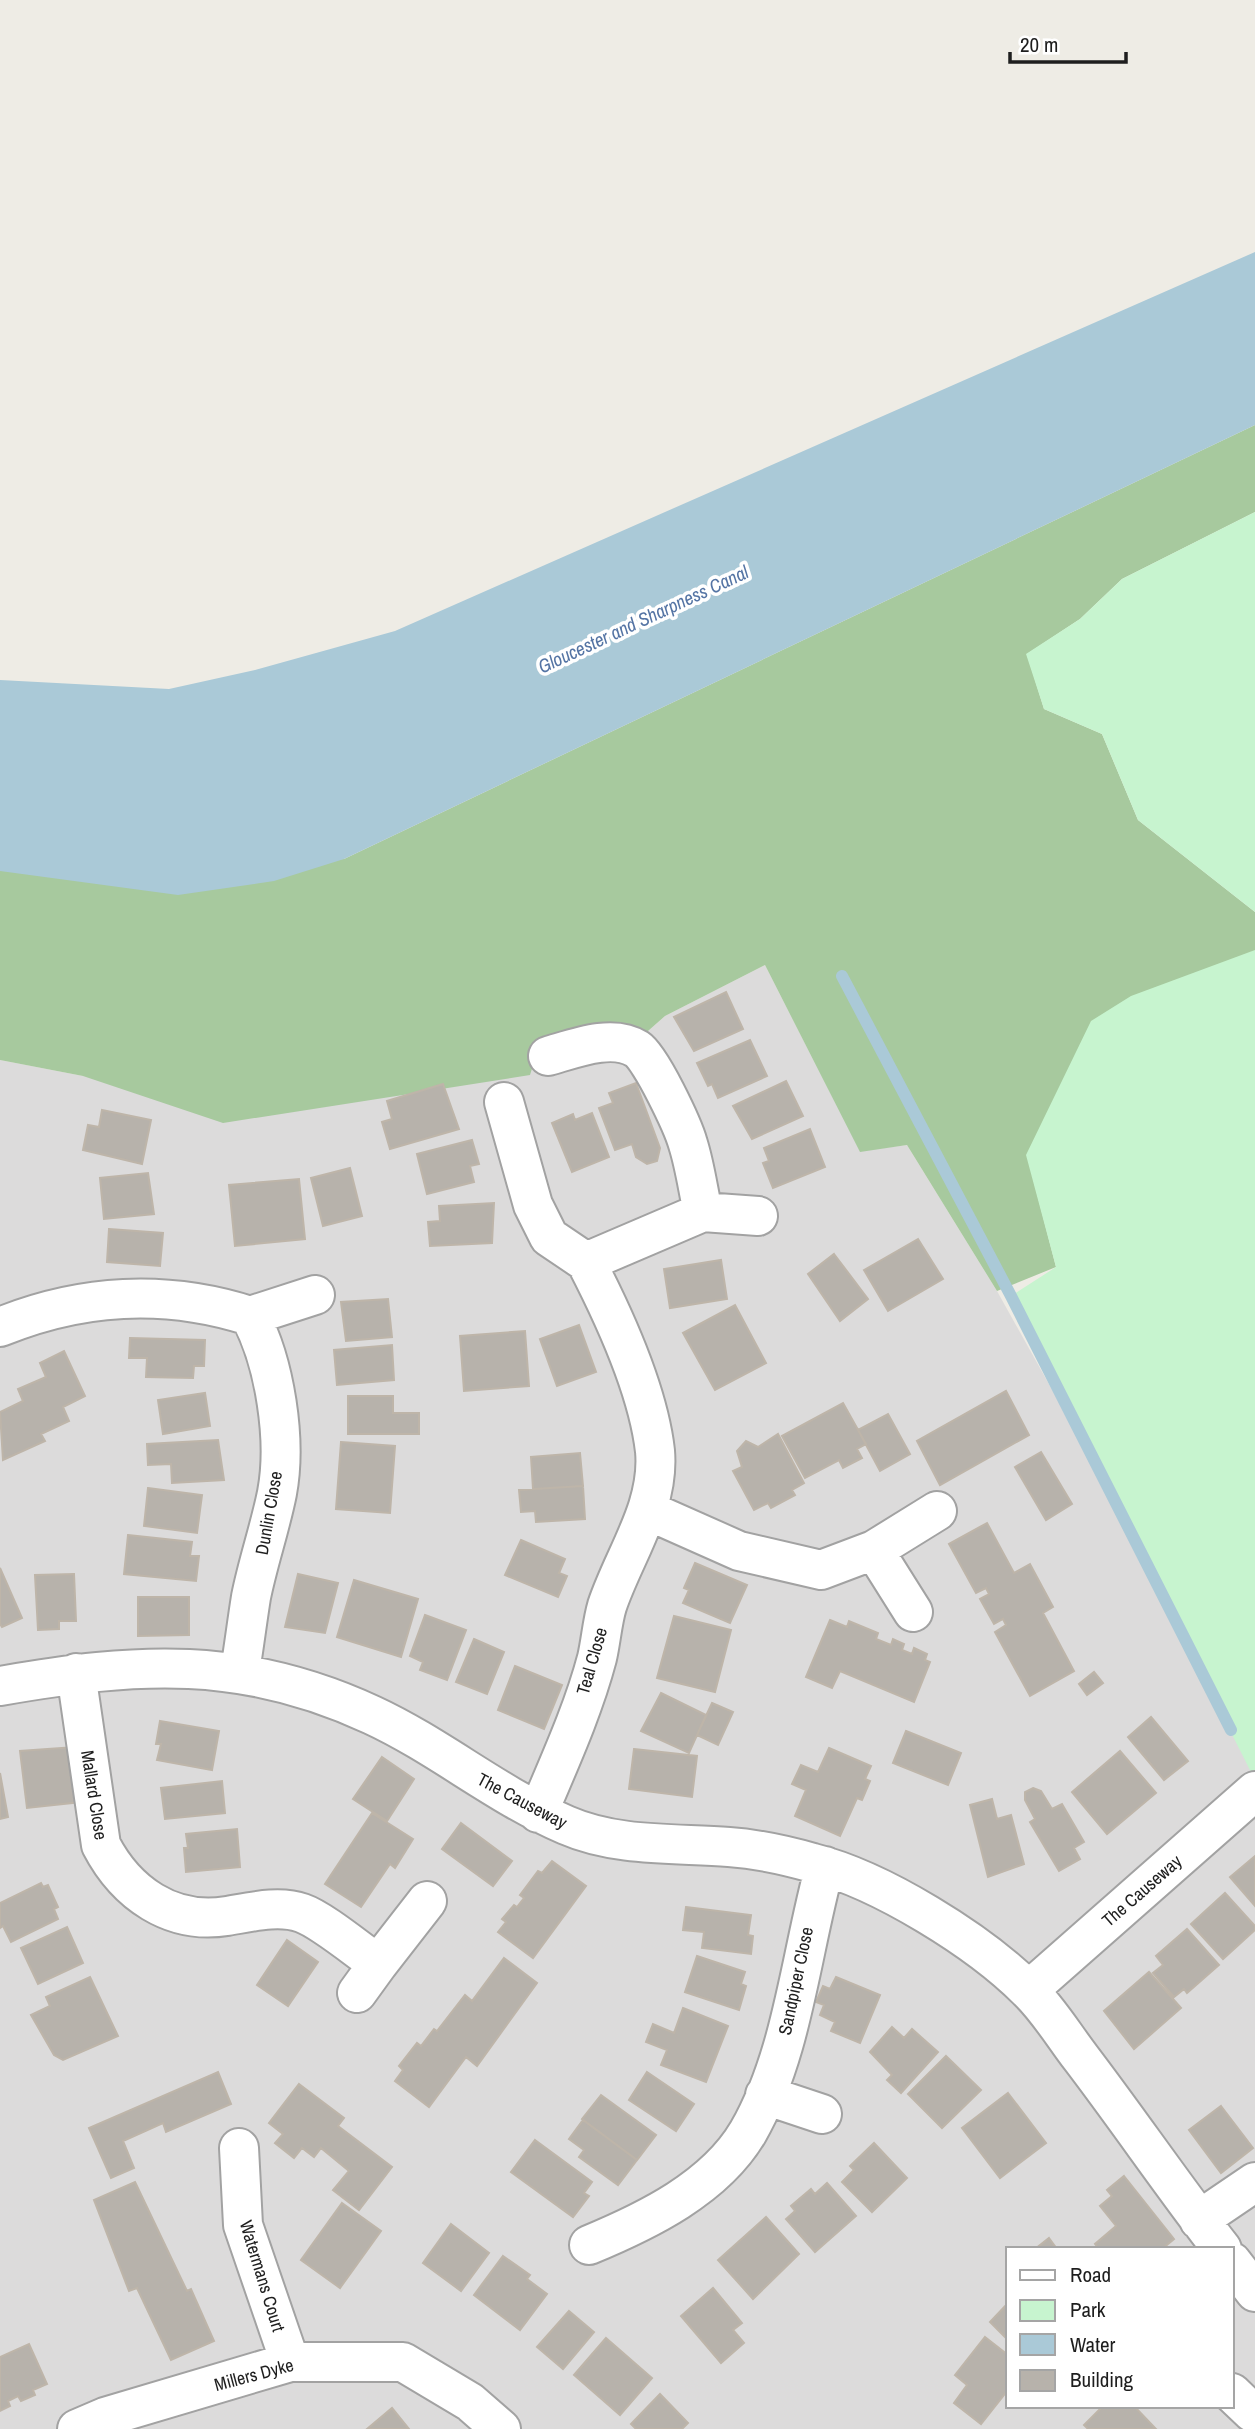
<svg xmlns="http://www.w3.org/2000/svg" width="1255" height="2429" viewBox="0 0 1255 2429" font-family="'Archivo Narrow',sans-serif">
  <rect width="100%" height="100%" fill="#eeece5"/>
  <path fill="#dcdbdb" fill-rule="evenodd" d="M765,965L860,1151L907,1145L997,1291L1134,1537L1255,1772V2429H0V1060L83,1076L538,1046L648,1031L665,1016ZM1008,2249H1232V2406H1008Z"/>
  <path fill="#a7c99e" d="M1255,425V512L1122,579L1080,619L1027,654L1044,709L1102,734L1138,820L1255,912V958L1027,1155L1056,1267L997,1291L907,1145L860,1152L765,965L665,1016L648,1031L539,1046L530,1075L223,1123L83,1076L0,1060V871L344,859Z"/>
  <path fill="#c7f4cf" d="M1255,512V912L1138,820L1102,734L1044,709L1026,654L1080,619L1122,579Z
    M1255,950V1780L1011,1296L1056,1267L1026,1155L1091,1021L1131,996Z"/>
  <path fill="#aac9d7" d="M1255,252V425L344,859L274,881L178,895L0,871V680L169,689L255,670L395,631Z"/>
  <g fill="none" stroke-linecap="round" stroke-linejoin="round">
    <path stroke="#aac9d7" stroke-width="12" d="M842,976L1011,1296L1231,1730"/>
  </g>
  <path fill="#b7b2ab" stroke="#beb5a9" stroke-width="2" d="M726,992L743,1029L694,1051L674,1017Z
    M750,1040L767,1076L718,1098L712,1084L708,1086L697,1063Z
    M786,1081L803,1116L752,1139L733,1106Z
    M636,1083L660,1148L657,1161L647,1164L636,1157L632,1144L615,1150L599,1108L613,1103L609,1093Z
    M443,1084L459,1129L390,1149L382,1122L392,1119L387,1101Z
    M102,1110L151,1120L142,1164L83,1150L88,1125L99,1127Z
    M592,1113L609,1157L572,1172L552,1123L573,1114L575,1120Z
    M810,1129L825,1167L773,1188L763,1163L769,1161L764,1148Z
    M472,1140L479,1164L470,1166L474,1182L427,1194L417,1154Z
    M350,1168L362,1216L323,1226L311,1178Z
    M148,1173L154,1214L104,1219L100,1178Z
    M299,1179L305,1239L235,1246L229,1185Z
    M494,1203L492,1243L430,1246L428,1222L440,1221L439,1206Z
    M109,1229L163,1233L160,1266L107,1262Z
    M918,1239L943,1279L888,1311L864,1270Z
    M834,1254L868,1299L840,1321L808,1274Z
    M721,1260L727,1299L670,1308L664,1269Z
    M388,1299L392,1337L346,1341L341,1302Z
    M735,1305L766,1363L715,1390L683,1333Z
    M579,1325L596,1372L557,1386L540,1339Z
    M525,1331L529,1386L464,1391L460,1336Z
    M130,1338L205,1340L204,1366H194L193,1378L146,1377L147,1358H129Z
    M392,1345L394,1380L337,1385L334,1350Z
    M64,1351L85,1396L63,1407L69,1421L41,1434L45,1441L3,1460L0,1412L23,1401L18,1389L46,1377L40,1363Z
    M1006,1391L1029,1435L940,1485L917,1441Z
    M205,1393L210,1426L163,1434L158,1400Z
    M348,1396H393V1413H419V1434H348Z
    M843,1403L866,1444L857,1449L862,1458L843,1468L839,1460L805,1478L782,1436Z
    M888,1414L910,1454L880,1471L858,1430Z
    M778,1434L804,1483L792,1490L795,1495L771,1508L768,1503L754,1510L733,1471L742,1467L737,1451L746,1441L758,1447Z
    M218,1440L224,1480L172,1483L171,1464L148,1465L147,1444Z
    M341,1442L395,1446L390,1513L336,1509Z
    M1041,1452L1072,1504L1046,1520L1015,1467Z
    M580,1453L583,1486L533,1489L531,1457Z
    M583,1486L585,1519L536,1522L535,1511L521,1512L519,1490Z
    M148,1488L202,1495L197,1533L144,1526Z
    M987,1523L1014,1573L1030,1564L1053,1607L1043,1613L1074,1671L1030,1696L995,1632L1006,1625L1003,1619L994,1624L980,1599L989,1594L986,1588L976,1593L949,1544Z
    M128,1535L192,1542L190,1556H199L196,1581L124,1574Z
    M521,1540L565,1559L559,1573L567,1576L558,1597L505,1575Z
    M695,1563L747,1585L730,1623L683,1603L689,1590L684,1588Z
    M0,1568L22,1618L2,1627L0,1624Z
    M74,1574L76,1621H59V1629L38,1630L35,1575Z
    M298,1574L338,1583L325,1633L285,1627Z
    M354,1580L418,1599L401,1657L337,1637Z
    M138,1597H189V1635L138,1636Z
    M425,1615L466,1630L447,1680L420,1670L423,1662L410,1656Z
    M674,1616L731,1630L715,1692L657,1678Z
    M830,1620L847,1627L849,1621L878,1633L876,1639L891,1645L893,1639L904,1644L902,1650L912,1654L914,1648L927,1654L925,1660L930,1662L914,1702L840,1671L832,1688L806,1677Z
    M474,1639L504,1652L487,1694L456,1682Z
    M515,1666L562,1685L544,1729L498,1710Z
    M1094,1672L1103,1683L1087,1695L1079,1684Z
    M661,1693L706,1715L689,1753L641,1731Z
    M712,1703L733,1712L718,1745L697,1735Z
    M1151,1717L1188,1761L1164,1780L1128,1737Z
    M160,1721L219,1731L212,1770L157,1760L161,1744H156Z
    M906,1731L961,1753L948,1785L893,1763Z
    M75,1747L81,1802L27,1808L20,1751Z
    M829,1748L871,1766L865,1779L870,1781L862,1800L857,1798L840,1836L795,1816L806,1790L792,1784L801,1765L818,1772Z
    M634,1749L697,1756L692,1797L629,1789Z
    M1120,1751L1156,1793L1107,1834L1072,1792Z
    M382,1757L414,1779L387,1821L353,1799Z
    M0,1773L8,1817L0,1819Z
    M222,1781L225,1813L165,1819L161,1788Z
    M1033,1788L1041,1791L1052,1809L1062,1804L1084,1842L1074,1848L1080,1859L1059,1871L1030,1822L1035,1819L1025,1800V1792Z
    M992,1799L997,1819L1011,1815L1024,1864L988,1877L970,1805Z
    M372,1813L413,1839L395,1868L390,1864L361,1907L325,1884Z
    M461,1823L512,1861L493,1886L442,1849Z
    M237,1829L240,1867L186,1872L184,1848H188L186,1834Z
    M1255,1856V1906L1230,1877Z
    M552,1861L586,1886L533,1958L498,1932L506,1922L502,1919L514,1905L517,1907L524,1898L520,1895L538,1871L542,1873Z
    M41,1883L43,1887L48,1885L58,1907L54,1909L58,1919L11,1942L3,1926L0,1928V1903Z
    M1225,1893L1255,1926V1930L1223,1959L1191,1924Z
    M686,1907L751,1915L748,1935L753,1936L751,1954L702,1948L704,1932L683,1930Z
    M67,1927L83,1963L38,1984L21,1948Z
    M1187,1929L1219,1965L1187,1993L1184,1989L1174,1997L1153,1973L1163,1965L1156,1956Z
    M287,1940L318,1962L288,2006L257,1985Z
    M697,1956L745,1972L741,1984L746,1986L739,2010L685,1992Z
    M504,1958L537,1983L477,2066L466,2057L429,2107L395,2081L403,2070L399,2066L417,2043L421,2046L434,2029L437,2031L465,1995L472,2001Z
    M1149,1972L1181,2008L1134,2049L1104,2011Z
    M90,1977L118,2036L63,2060L54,2055L31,2015L50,2006L46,1997Z
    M836,1977L880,1995L860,2043L831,2031L835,2022L820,2015L824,2005L816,2002L823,1986L830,1989Z
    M683,2008L728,2026L706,2082L661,2065L667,2050L646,2042L653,2024L674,2033Z
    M892,2027L904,2038L912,2029L938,2052L901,2093L887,2080L892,2075L870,2052Z
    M946,2056L981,2090L942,2128L908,2094Z
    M218,2072L231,2104L166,2132L163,2123L123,2141L134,2168L111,2178L89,2128Z
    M647,2072L694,2104L676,2131L629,2100Z
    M299,2084L344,2118L338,2126L392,2167L359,2210L333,2190L349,2171L321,2148L314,2157L302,2148L294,2158L275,2143L283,2134L269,2123Z
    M1008,2093L1046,2143L1000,2178L962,2128Z
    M601,2095L656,2135L637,2160L582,2119Z
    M1221,2106L1253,2148L1221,2173L1189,2130Z
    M583,2120L637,2160L618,2185L579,2157L584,2150L569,2139Z
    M535,2140L592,2182L584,2193L589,2196L573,2217L511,2172Z
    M874,2143L907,2178L872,2212L842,2182L854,2170L850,2166Z
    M1124,2176L1174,2239L1162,2249H1099L1095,2244L1116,2226L1100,2206L1112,2196L1107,2190Z
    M135,2182L187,2291L191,2289L214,2341L171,2360L137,2288L129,2291L94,2200Z
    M827,2183L856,2216L815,2252L786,2219L795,2211L791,2206L811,2189L815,2194Z
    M342,2203L381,2231L340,2288L301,2260Z
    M766,2217L799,2254L753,2299L718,2260Z
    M451,2224L489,2253L461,2291L423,2263Z
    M1049,2238L1057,2249H1035Z
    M503,2256L530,2275L527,2279L547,2294L520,2330L474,2295Z
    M713,2288L742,2323L733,2330L744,2343L721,2363L681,2316Z
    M1008,2303V2340L990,2322Z
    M569,2311L594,2332L563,2369L537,2347Z
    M985,2337L1008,2355V2390L981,2424L954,2403L967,2385L955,2375Z
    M606,2338L652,2378L620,2415L574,2375Z
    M29,2344L47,2384L33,2390L35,2395L21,2401L18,2396L8,2401L10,2406L0,2411V2357Z
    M660,2394L688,2423L682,2429H636L631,2424Z
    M1103,2406H1134L1156,2429H1088L1084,2425Z
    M392,2408L409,2429H367Z"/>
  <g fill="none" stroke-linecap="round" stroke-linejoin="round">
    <defs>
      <path id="minor" d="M504,1102L533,1205L549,1237L586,1262
        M703,1212L758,1216
        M250,1316L315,1295
        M0,1327C81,1294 166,1289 250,1316C275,1363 287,1440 277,1493C270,1528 258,1562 251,1597C247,1622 244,1647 240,1671
        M649,1511L739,1551L821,1570L874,1550L937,1511
        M874,1550L913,1612
        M76,1673L101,1845C126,1893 171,1925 227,1916C251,1912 279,1905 302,1913C322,1920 359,1951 378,1964L427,1901
        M0,1686C137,1662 243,1655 372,1715C439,1746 498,1796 566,1825C616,1847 675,1843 729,1847C758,1849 785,1855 813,1863C881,1880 979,1941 1028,1990C1048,2009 1064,2036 1081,2058C1129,2121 1173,2186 1222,2249
        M538,1813C559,1763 583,1711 597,1658C601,1641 602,1623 607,1606C624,1555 660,1507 655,1451C648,1389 614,1316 586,1262L703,1212C698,1190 695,1166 688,1144C683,1126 651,1058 637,1049C612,1033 573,1049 548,1056
        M1029,1990L1255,1791
        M357,1993L378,1964
        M765,2095L822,2114
        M239,2148L243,2225L290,2362
        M1199,2220L1255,2182
        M589,2245C647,2221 715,2188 748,2132C793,2054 801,1952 825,1866
        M1232,2262L1255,2292
        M1232,2393L1252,2412L1255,2410
        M77,2429L105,2417L290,2362H403L470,2402L501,2429"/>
    </defs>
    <use href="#minor" stroke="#a2a2a2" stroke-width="42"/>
    <use href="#minor" stroke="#fff" stroke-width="38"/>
  </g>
  <g text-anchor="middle" stroke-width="7" stroke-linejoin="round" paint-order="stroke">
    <g font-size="18" fill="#1e1e1e" stroke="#fff">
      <text transform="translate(269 1513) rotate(-80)" y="6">Dunlin Close</text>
      <text transform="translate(592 1661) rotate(-74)" y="6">Teal Close</text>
      <text transform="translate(94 1795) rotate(81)" y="6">Mallard Close</text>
      <text transform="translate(522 1801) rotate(28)" y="6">The Causeway</text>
      <text transform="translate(1142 1891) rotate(-41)" y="6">The Causeway</text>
      <text transform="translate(796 1981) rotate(-78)" y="6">Sandpiper Close</text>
      <text transform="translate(262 2276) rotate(73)" y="6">Watermans Court</text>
      <text transform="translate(254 2375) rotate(-15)" y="6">Millers Dyke</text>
    </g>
    <g font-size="19" font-style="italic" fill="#5474a4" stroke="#fff">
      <text transform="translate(643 619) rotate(-25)" y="7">Gloucester and Sharpness Canal</text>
    </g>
  </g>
  <rect x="1006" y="2247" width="228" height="161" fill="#ffffff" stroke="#a5a5a5" stroke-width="2"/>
  <rect x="1020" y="2270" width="35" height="10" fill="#ffffff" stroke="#a5a5a5" stroke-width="2"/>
  <text x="1070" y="2282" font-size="21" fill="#1e1e1e">Road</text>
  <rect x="1020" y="2300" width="35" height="21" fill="#c7f4cf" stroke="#a5a5a5" stroke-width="2"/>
  <text x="1070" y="2317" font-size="21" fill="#1e1e1e">Park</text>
  <rect x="1020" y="2334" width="35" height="21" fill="#aac9d7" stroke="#a5a5a5" stroke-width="2"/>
  <text x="1070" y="2352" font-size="21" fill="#1e1e1e">Water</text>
  <rect x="1020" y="2370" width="35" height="21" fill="#b7b2ab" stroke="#a5a5a5" stroke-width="2"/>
  <text x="1070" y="2387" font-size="21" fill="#1e1e1e">Building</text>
  <path d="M1010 52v10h116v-10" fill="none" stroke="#1e1e1e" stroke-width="3.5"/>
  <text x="1020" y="52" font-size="21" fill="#1e1e1e" stroke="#ffffff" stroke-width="5" paint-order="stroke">20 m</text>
</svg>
